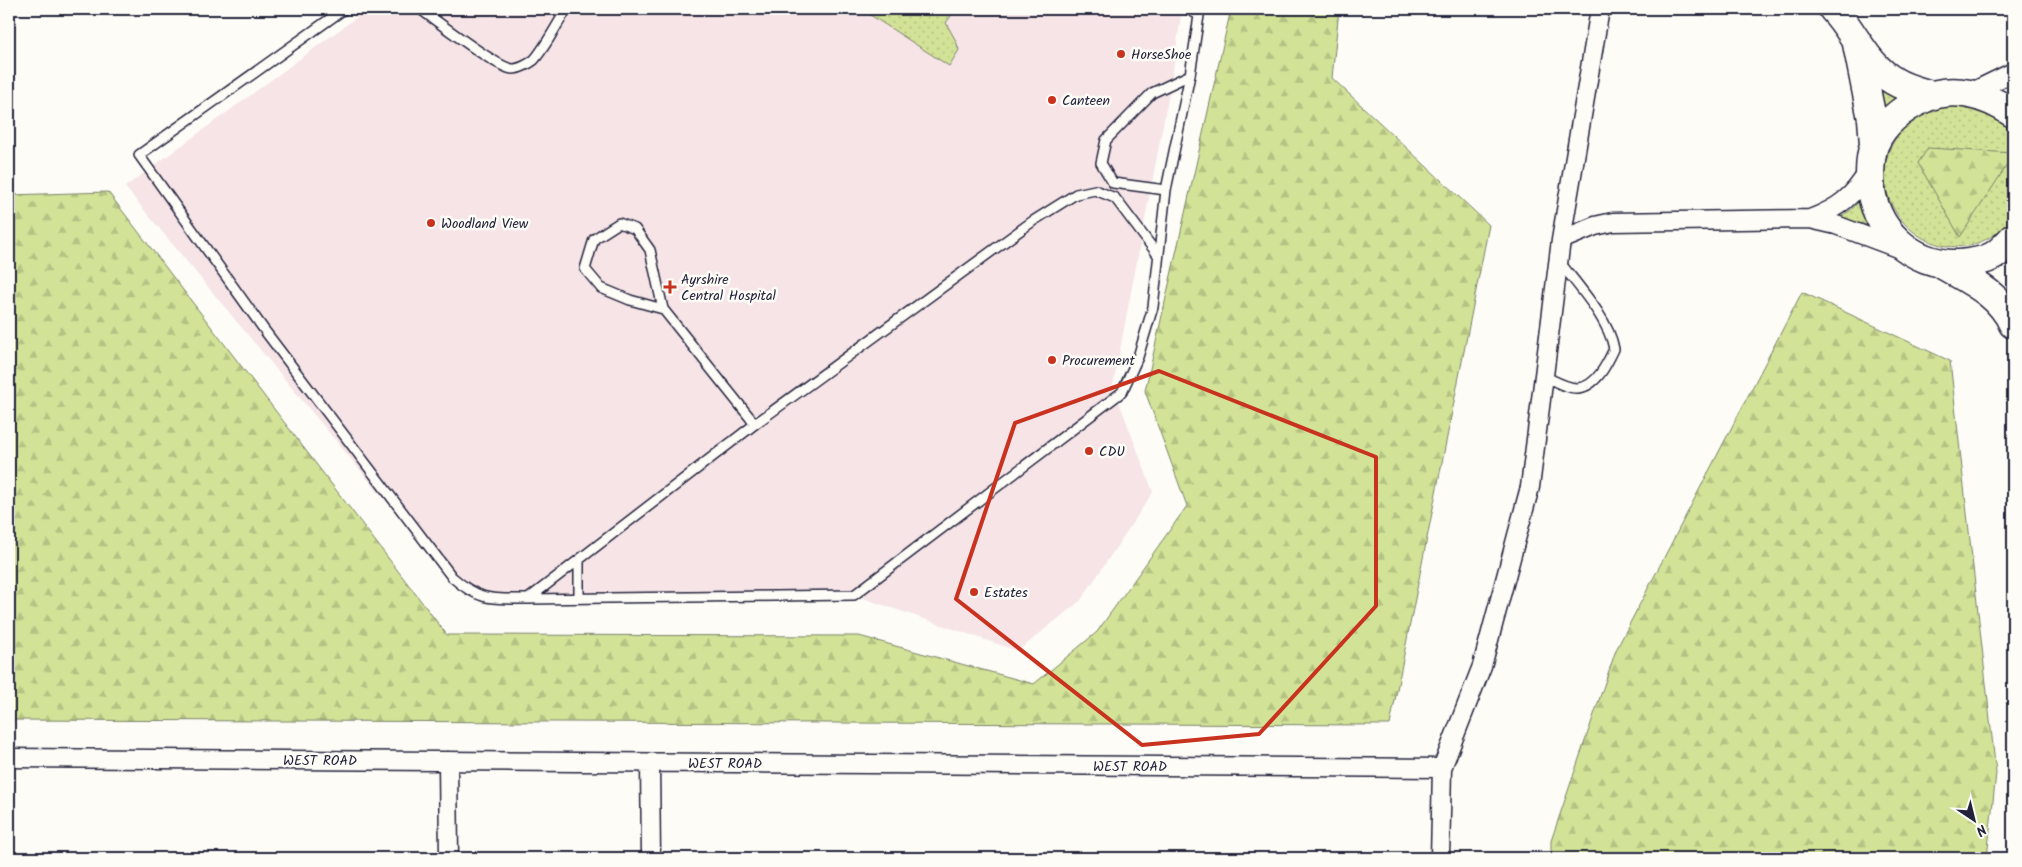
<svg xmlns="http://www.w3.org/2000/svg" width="2022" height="867" viewBox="0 0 2022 867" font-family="Kalam,sans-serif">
  <defs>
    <pattern id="grass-dots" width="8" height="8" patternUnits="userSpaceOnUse" patternTransform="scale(1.25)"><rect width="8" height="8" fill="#d2e397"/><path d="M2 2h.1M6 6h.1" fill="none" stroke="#b4c283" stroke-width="1.8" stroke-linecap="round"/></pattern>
    <pattern id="forest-firs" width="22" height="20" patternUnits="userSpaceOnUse" patternTransform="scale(1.25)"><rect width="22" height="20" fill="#d2e397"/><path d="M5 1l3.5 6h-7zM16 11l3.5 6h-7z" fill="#b4c283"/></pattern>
  </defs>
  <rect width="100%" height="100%" fill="#fdfcf7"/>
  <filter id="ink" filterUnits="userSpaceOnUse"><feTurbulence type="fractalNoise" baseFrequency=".02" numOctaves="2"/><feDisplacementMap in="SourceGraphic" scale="10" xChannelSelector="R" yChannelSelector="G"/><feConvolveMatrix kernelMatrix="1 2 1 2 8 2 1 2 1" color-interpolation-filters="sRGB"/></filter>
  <g filter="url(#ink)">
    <path fill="#f6e4e7" d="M368,9H1182L1171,83L1113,386L1153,492L1081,600L1018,651L854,595L463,594L125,187Z"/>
    <path fill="url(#grass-dots)" stroke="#7a8269" d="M861,9H953L954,11L946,23L956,41L959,50L949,66Z
      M1879,88L1907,97L1882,114Z
      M1946,104C1972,105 1998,109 2013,133V218C2003,228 1994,237 1980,242C1918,266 1859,192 1896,138C1903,127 1912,117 1924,111C1930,108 1939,107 1946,104Z
      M1862,198L1874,227L1839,218L1851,210Z"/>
    <path fill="url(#forest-firs)" stroke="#7a8269" d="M1231,9H1339L1332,78L1489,225L1390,725L9,720V195L108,192L447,635L859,636L1034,684L1097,632L1187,506L1145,391Z
      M1928,148L2013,153V156L1960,237L1918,163Z
      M1802,292L1950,361L1996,773L1987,858H1551V841L1616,650Z"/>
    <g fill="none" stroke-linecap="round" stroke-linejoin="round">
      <defs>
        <path id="service" d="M344,9L139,155L265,331L452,577C481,602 492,599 528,599L854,595L1122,392L1138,357L1153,307L1166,190L1190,75L1200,9
          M420,9C436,20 498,69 513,69C519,69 529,64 534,60C545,48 557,24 567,9
          M1187,9L1199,15
          M1166,190L1113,183L1101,163L1106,140L1152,93L1190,75
          M663,309L630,300L601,288L585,269L594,239L619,223L635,229L650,250L663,309L755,424
          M1544,376C1553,380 1568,389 1578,388C1596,387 1607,364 1614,349C1609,319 1577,285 1559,261
          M579,598V560
          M528,599L755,424L1033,221L1076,194L1095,190L1115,198L1158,255"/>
        <path id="minor" d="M1970,93L2013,72
          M1810,219C1839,208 1853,197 1869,170
          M1561,240L1600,9
          M9,758L1442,768
          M448,761L449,858
          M650,763L651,858
          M1440,858L1442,768L1482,666L1530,487L1561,240L1595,226L1613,222L1810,219L1836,225L1900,249"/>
        <path id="primary" d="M1833,9C1854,31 1866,65 1894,81C1905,88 1918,91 1931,95
          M1857,44L1872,119L1874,144
          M2013,113C1986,95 1952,84 1921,100C1902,109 1883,124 1875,143C1870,154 1870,169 1870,181C1873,229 1911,266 1960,264C1971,263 1984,261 1993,256C2000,252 2007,244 2013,238
          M1943,265C1970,281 2000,294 2013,324"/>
      </defs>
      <use href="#service" stroke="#22223b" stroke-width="12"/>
      <use href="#minor" stroke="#22223b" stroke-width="21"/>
      <use href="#primary" stroke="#22223b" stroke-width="31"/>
      <use href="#service" stroke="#fdfcf7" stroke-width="9"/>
      <use href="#minor" stroke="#fdfcf7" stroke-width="18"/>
      <use href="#primary" stroke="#fdfcf7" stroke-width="28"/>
    </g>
  </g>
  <path fill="none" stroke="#c8321e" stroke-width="4" stroke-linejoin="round" d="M1159,371L1376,457V606L1259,734L1142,745L956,599L1015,423Z"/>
  <g fill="#c8321e" stroke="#fdfcf7" stroke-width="2">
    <circle cx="1121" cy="54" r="5"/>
    <circle cx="1052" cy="100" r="5"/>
    <circle cx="431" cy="223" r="5"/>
    <path d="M667.5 279.5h5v5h5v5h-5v5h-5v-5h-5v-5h5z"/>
    <circle cx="1052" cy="360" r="5"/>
    <circle cx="1089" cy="451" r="5"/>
    <circle cx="974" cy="592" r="5"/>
  </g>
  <g text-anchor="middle" stroke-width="5" stroke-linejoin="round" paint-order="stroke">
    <g font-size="14" fill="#22223b" stroke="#fdfcf7" text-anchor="start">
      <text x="1131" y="59">HorseShoe</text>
      <text x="1062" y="105">Canteen</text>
      <text x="441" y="228">Woodland View</text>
      <text x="681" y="284">Ayrshire<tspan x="681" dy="16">Central Hospital</tspan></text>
      <text x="1062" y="365">Procurement</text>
      <text x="1099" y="456">CDU</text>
      <text x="984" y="597">Estates</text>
    </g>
    <g font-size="14" fill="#22223b" stroke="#fdfcf7">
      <text x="320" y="765">WEST ROAD</text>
      <text x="725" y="768">WEST ROAD</text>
      <text x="1130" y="771">WEST ROAD</text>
    </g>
  </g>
  <rect width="2022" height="867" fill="none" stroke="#fdfcf7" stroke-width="30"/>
  <rect x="15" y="15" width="1992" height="837" fill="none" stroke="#22223b" stroke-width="2" filter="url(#ink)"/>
  <g transform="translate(1974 820) rotate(145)" stroke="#fdfcf7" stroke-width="4" paint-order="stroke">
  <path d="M0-4L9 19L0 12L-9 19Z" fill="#22223b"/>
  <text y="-8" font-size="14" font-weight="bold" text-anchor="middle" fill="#22223b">N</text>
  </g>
</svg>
